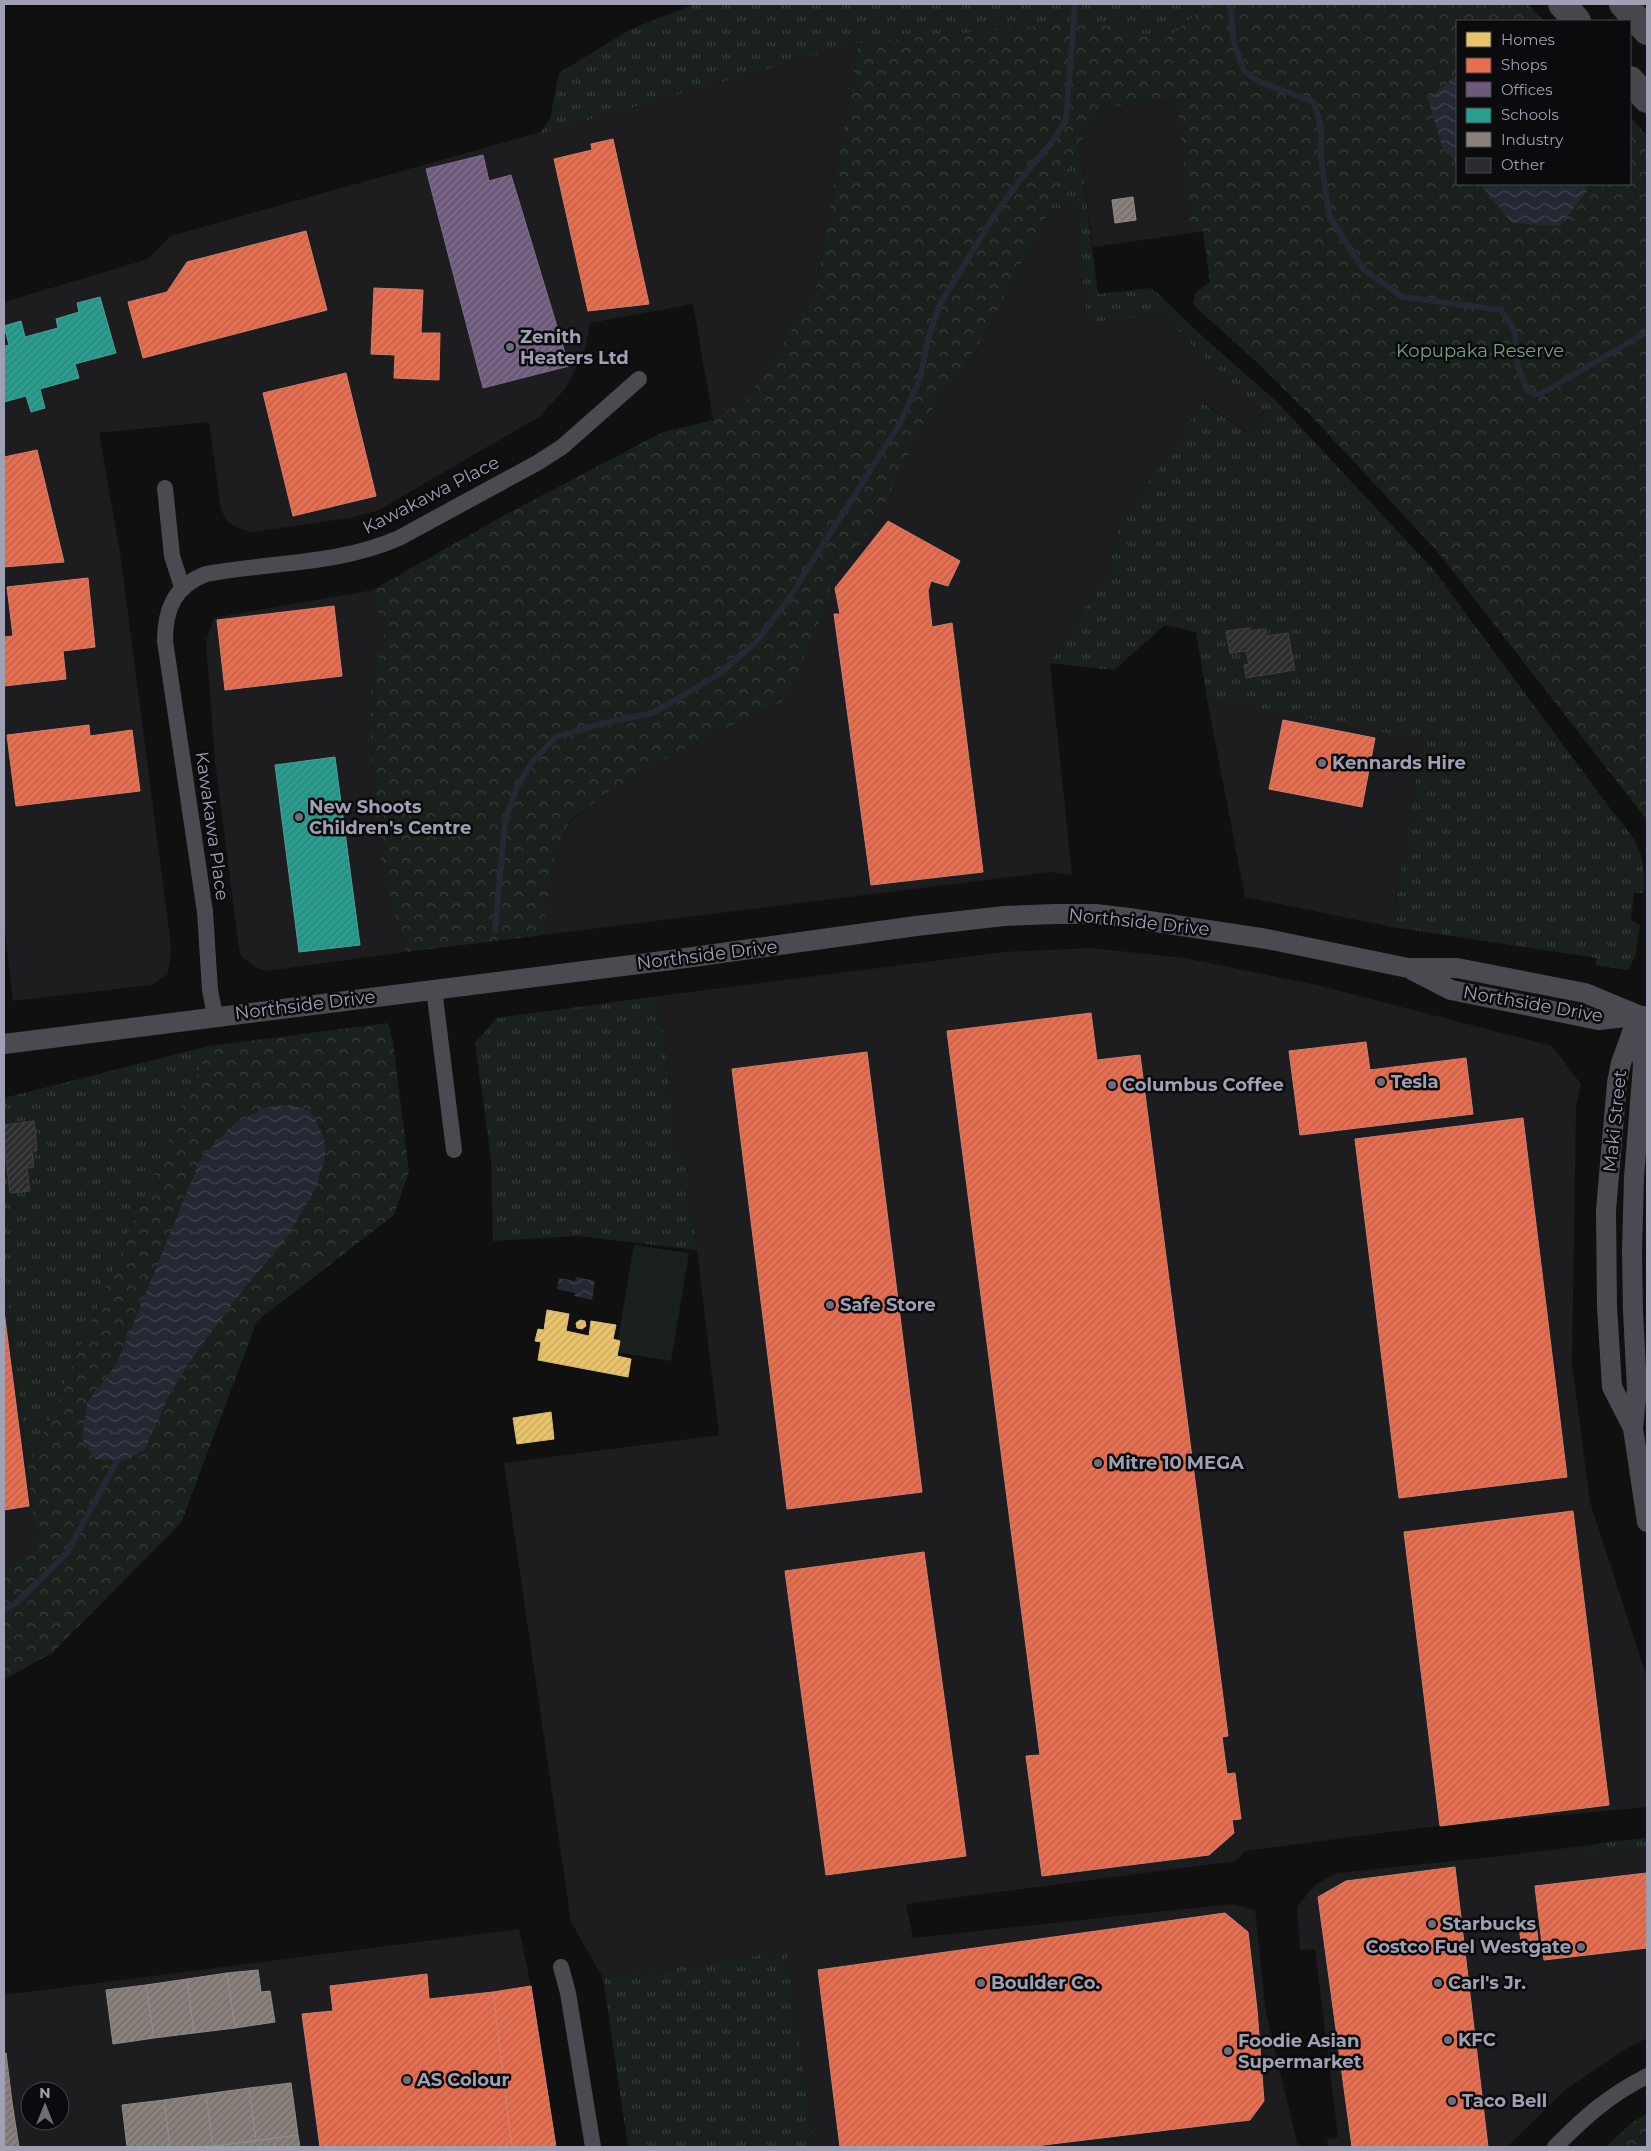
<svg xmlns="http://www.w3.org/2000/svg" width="1651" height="2151" viewBox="0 0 1651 2151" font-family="Montserrat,sans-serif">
  <defs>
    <pattern id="grass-tufts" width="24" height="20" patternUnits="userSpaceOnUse" patternTransform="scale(1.25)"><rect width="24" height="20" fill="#1a211c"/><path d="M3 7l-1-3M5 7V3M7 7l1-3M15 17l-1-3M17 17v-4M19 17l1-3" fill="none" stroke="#383e3b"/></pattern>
    <pattern id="park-crowns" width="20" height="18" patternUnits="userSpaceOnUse" patternTransform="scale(1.25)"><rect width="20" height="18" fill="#1a211c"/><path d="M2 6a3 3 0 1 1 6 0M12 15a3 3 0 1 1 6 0" fill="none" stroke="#383e3b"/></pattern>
    <pattern id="water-waves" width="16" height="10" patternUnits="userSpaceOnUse" patternTransform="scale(1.25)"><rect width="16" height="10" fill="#232832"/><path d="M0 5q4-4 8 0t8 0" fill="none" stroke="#40444d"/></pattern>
    <pattern id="homes-hatch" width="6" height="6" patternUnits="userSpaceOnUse" patternTransform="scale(1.25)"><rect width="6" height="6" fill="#e9c46a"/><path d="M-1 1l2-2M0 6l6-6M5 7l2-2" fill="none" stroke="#c4a660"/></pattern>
    <pattern id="shops-hatch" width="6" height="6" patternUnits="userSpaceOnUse" patternTransform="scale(1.25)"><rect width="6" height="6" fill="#e76f51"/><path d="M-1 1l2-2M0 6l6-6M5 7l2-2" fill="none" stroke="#b95f4a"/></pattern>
    <pattern id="offices-hatch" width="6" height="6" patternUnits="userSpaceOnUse" patternTransform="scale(1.25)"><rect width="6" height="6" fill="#6d597a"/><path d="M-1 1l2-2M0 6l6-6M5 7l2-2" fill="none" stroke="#847490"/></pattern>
    <pattern id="schools-hatch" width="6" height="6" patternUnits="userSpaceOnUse" patternTransform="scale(1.25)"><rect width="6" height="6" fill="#2a9d8f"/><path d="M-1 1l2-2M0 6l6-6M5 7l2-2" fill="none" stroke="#2c8279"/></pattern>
    <pattern id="industry-hatch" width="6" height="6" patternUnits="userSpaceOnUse" patternTransform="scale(1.25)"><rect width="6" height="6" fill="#8a817c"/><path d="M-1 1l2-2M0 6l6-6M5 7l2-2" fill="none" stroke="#6f6967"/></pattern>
    <pattern id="building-hatch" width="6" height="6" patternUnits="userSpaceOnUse" patternTransform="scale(1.25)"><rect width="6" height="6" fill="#2c2c2e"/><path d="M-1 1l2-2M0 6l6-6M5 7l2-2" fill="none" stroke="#47474a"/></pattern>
  </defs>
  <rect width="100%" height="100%" fill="#101010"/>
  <path fill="#1d1d1f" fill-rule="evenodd" d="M859,43L816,288L792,332L747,399L713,420L693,304L590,323L585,350L566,388L539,417L377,511L349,518L252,532L239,529L228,522L221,510L209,422L99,433L120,552L171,946L170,963L167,975L151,985L13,1001L4,921V302L148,259L170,236Z
    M1178,99L1191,233L1093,247L1079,144L1101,108Z
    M1074,207L1086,309L1091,322L1162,314L1192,345L1264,411L1250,434L1204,403L1118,527L1109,570L1050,663L1072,875L1050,872L543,935L552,865L570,821L610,791L688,746L786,700L830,587L877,518L930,412L984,336L1050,209Z
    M373,590L385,641L371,678L370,742L382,872L406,952L266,971L257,968L242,957L239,949L215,761L206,641L214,618Z
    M1207,699L1422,740L1392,927L1245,897Z
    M1091,948L1184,958L1317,985L1552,1046L1581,1084L1576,1106L1572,1364L1590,1502L1647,1678V1807L1420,1828L1245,1851L1236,1861L906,1904L913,1938L1232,1904L1255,1910L1266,2013L1298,2147H815L787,1951L603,1978L571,1922L504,1463L719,1435L687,1165L678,1155L659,996L1004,952Z
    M4,1266L37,1551L4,1569Z
    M1647,1838V2038L1622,2051L1565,2090L1507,2147H1328L1327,2139L1338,2137L1315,1949L1300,1950L1297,1907L1315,1885L1336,1873L1502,1856Z
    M519,1929L531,1986L556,2147H4V1995ZM30,2091H60V2121H30Z"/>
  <path fill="url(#grass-tufts)" d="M695,4H1449L1457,184H1630V117L1647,136V583L1194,92L859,43L539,134L550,119L559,73L631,29Z
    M1079,144L1098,294L1152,288L1200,334L1278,403L1433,569L1609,807C1635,839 1647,850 1644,893H1634L1631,920L1640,925L1635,957L1628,970L1595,965L1597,958L1392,927L1422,740L1207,699L1196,632L1165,625L1114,670L1050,663L1109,570L1118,527L1203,403L1249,434L1264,412L1192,345L1162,314L1091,323L1086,309L1074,207L1050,209L984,336L930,412L877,518L830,587V596L786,700L688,746L610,791L570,820L552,865L543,935L435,948L442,832L1057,192Z
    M659,996L678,1155L687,1165L697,1250L578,1236L493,1241L491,1159L475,1043L497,1018Z
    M209,1046L34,1455L200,1390L152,1512L4,1569L37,1551L4,1266V1098Z
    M1647,1838V1847L1573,1856C1593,1840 1623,1841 1647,1838Z
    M787,1951L815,2147H628L603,1978Z"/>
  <path fill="url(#park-crowns)" d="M1209,4H1528L1544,21H1457V184H1630V117L1647,136V820L1437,551L1316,421L1263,368L1198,309L1193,303C1195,291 1200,288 1210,283L1203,231L1191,233L1177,99L1101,108L1079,144L1050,209L984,336L930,412L877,518L830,587V596L786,700L688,746L610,791L570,820L552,865L543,935L406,952L382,872L370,742L371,678L385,641L373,590L503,516L663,432L713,420L747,399L791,332L816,288L859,43L1090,21L1164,40Z
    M388,1023L393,1041L409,1171L394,1215L257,1321L181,1523L53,1652L4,1680V1569L37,1551L28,1469L209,1046Z
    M1647,2114V2147H1606L1631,2123Z"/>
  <path fill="#1a211c" d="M634,1245L689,1253L671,1361L616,1352Z"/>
  <path fill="url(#water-waves)" d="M1457,75V162L1442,147L1428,98Z
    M1480,184H1585L1587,191L1560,226L1512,223Z
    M291,1105L310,1111L323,1135L326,1153L316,1188L286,1239L242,1291L200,1347L171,1391L145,1449L129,1459L117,1461L95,1459L82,1439L87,1403L117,1363L201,1158L234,1124L266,1107Z
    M576,1277L595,1281L592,1300L574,1296L575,1293L557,1289L559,1278L575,1281Z"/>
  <path fill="url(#homes-hatch)" stroke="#d3b980" d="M547,1310L569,1314L566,1331L589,1336L591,1321L616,1325L613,1339L620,1341L617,1356L631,1359L628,1377L538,1360L541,1342L535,1341L538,1329L544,1330Z
    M580,1320L585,1321L586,1326L582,1329L577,1328L576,1323Z
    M551,1412L554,1439L517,1444L513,1418Z"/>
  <path fill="url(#shops-hatch)" stroke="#d17e6e" d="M613,139L649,304L588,311L554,159L592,150L591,144Z
    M306,231L327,310L143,358L128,302L167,292L187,262Z
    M374,288L423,290L421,333H440L439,380L394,378L395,355L371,354Z
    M346,373L376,496L293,516L263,393Z
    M37,450L64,562L4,567V457Z
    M888,521L960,561L948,586L931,581L928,591L932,627L952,623L983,872L871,885L834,614H840L835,588Z
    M88,578L95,647L63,651L66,679L4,686V637L13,636L7,587Z
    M334,606L342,676L225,690L217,620Z
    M1283,720L1375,738L1362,807L1269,789Z
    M89,725L90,736L132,730L140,791L16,806L7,735Z
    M1091,1013L1097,1060L1140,1055L1228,1736L1222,1737L1227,1774L1235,1773L1241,1819L1232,1820L1234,1833L1209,1855L1042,1876L1026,1756L1040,1755L947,1031Z
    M1366,1042L1370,1070L1466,1058L1473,1114L1300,1135L1289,1051Z
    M867,1052L922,1492L787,1509L732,1069Z
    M1523,1118L1567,1477L1399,1498L1355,1139Z
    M4,1311L29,1506L4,1510Z
    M1573,1511L1609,1805L1440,1826L1404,1532Z
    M924,1552L966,1856L826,1875L785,1571Z
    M1455,1867L1488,2147H1352L1318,1897L1346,1881Z
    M1647,1873V1948L1544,1960L1535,1886Z
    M1225,1913L1248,1932L1257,2009L1264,2101L1250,2120L1027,2147H840L818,1970Z
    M1536,1924L1538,1940L1521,1942L1519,1926Z
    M427,1974L429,1999L493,1992L512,2147H320L302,2014L333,2011L330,1986Z
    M531,1986L556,2147H512L493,1992Z"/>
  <path fill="url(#offices-hatch)" stroke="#7c6e8b" d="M483,155L489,181L511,175L569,366L483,388L426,169Z"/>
  <path fill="url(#schools-hatch)" stroke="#4d9e9a" d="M100,297L116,353L75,364L79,378L40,389L45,408L31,412L26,396L4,402V346L9,345L4,326L21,321L25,337L58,328L56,319L79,312L77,303Z
    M335,757L360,945L299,952L275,765Z"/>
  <path fill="url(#industry-hatch)" stroke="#908a8c" d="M1133,197L1136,220L1115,223L1112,200Z
    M258,1970L261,1992L270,1991L275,2022L235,2028L227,1973Z
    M227,1973L235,2028L194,2033L187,1979Z
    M187,1979L194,2033L154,2038L146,1985Z
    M146,1985L154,2038L113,2044L106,1990Z
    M4,2053H6L12,2102L4,2103Z
    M291,2083L298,2135L256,2141L249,2088Z
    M249,2088L256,2141L213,2146L206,2094Z
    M206,2094L213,2146L170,2147L164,2100Z
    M164,2100L170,2147H127L122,2105Z
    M12,2102L19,2147H4V2103Z
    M298,2135L300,2147H205L213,2146Z"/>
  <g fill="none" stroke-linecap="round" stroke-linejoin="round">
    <path stroke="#232832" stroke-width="6" d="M1231,4L1233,39L1244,71L1260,82L1314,102L1321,127V158L1329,216L1364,270L1403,297L1501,310L1515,331L1517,364L1527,390L1539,395L1647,332
      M495,930L505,821L517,787L532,762L556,737L599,724L653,713L718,675L756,642L788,600L899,425L920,379L928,339L939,306L994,216L1020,180L1053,141L1066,120L1075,4
      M4,1610L17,1602L67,1553L117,1461"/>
  </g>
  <path fill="url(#building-hatch)" stroke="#3f3e44" d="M1250,628V631L1264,629L1265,636L1288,633L1295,670L1246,678L1244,665L1249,664L1246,651L1230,653L1226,631Z
    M34,1121L37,1151H32L34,1167L27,1168L30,1191L10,1193L4,1144V1125Z"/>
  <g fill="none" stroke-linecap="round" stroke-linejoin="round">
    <path stroke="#4a4a50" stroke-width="16" d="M165,488L172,556L182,587
      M434,989L454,1150
      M215,1016L210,990L205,912L165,641C165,608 175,586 206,574C270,562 338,565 399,538L537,463L562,447L639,379
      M561,1967L568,1993L593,2147
      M1555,2147C1586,2116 1608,2096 1647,2076"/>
    <path stroke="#4a4a50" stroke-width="20" d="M1412,970L1451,990L1598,1020L1635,1016
      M1638,1015L1643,1066L1634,1177L1632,1251L1633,1311L1637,1390L1633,1428L1647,1522
      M4,1044L671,960L916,926L1004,916L1055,914H1095L1129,918L1267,939L1408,968H1457L1585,993L1638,1015L1647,1017
      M1633,1428L1612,1387L1607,1307L1606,1210L1617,1083L1621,1063L1636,1021"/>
    <path stroke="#47474b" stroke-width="28" d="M1562,4L1577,21
      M1623,4L1647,31
      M1630,80L1647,99"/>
  </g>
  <g fill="#6d6e7a" stroke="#0b0a0c" stroke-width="2">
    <circle cx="510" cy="347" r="5"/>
    <circle cx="1322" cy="763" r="5"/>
    <circle cx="299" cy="817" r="5"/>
    <circle cx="1381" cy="1082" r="5"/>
    <circle cx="1112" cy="1085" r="5"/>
    <circle cx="830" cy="1305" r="5"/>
    <circle cx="1098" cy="1463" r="5"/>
    <circle cx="1432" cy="1924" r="5"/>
    <circle cx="1581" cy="1947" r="5"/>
    <circle cx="981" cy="1983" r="5"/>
    <circle cx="1438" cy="1983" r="5"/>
    <circle cx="1448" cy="2040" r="5"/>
    <circle cx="1228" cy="2051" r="5"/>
    <circle cx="407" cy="2080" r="5"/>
    <circle cx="1452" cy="2101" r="5"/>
  </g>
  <g text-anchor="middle" stroke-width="5" stroke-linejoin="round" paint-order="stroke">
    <g font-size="18" font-weight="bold" fill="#9fa0b3" stroke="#0b0a0c" text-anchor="start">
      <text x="520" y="343">Zenith<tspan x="520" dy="21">Heaters Ltd</tspan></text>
      <text x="1332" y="769">Kennards Hire</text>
      <text x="309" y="813">New Shoots<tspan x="309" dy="21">Children's Centre</tspan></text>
      <text x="1391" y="1088">Tesla</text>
      <text x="1122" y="1091">Columbus Coffee</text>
      <text x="840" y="1311">Safe Store</text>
      <text x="1108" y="1469">Mitre 10 MEGA</text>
      <text x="1442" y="1930">Starbucks</text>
      <text x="1571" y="1953" text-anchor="end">Costco Fuel Westgate</text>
      <text x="991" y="1989">Boulder Co.</text>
      <text x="1448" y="1989">Carl's Jr.</text>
      <text x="1458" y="2046">KFC</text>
      <text x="1238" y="2047">Foodie Asian<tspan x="1238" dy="21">Supermarket</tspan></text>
      <text x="417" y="2086">AS Colour</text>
      <text x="1462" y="2107">Taco Bell</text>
    </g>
    <g font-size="18" fill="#759f82" stroke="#0b0a0c">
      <text x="1480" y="357">Kopupaka Reserve</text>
    </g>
    <g font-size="18" fill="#9fa0b3" stroke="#0b0a0c">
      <text transform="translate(431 495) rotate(-27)" y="6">Kawakawa Place</text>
      <text transform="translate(212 826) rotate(82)" y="6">Kawakawa Place</text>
      <text transform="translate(1139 922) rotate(6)" y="6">Northside Drive</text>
      <text transform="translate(707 955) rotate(-7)" y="6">Northside Drive</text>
      <text transform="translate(1533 1004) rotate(10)" y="6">Northside Drive</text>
      <text transform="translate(305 1005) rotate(-7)" y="6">Northside Drive</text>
      <text transform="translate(1615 1121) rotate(-84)" y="6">Maki Street</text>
    </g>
  </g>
  <rect width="1651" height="2151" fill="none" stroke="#9fa0b3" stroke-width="10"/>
  <rect x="1456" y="20" width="175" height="165" fill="#0b0a0c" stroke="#46464f"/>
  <rect x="1466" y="32" width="25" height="15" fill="#e9c46a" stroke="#46464f"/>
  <text x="1501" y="45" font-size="15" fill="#9fa0b3">Homes</text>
  <rect x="1466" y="58" width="25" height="15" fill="#e76f51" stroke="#46464f"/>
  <text x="1501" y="70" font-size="15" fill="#9fa0b3">Shops</text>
  <rect x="1466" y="82" width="25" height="15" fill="#6d597a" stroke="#46464f"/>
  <text x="1501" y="95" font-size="15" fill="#9fa0b3">Offices</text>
  <rect x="1466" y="108" width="25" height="15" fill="#2a9d8f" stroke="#46464f"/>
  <text x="1501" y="120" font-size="15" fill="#9fa0b3">Schools</text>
  <rect x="1466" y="132" width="25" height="15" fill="#8a817c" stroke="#46464f"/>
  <text x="1501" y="145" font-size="15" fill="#9fa0b3">Industry</text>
  <rect x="1466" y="158" width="25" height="15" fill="#2c2c2e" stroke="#46464f"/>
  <text x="1501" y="170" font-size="15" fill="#9fa0b3">Other</text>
  <g transform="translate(45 2106)"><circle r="24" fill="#0b0a0c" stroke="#46464f"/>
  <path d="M0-4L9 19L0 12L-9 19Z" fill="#6d6e7a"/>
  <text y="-8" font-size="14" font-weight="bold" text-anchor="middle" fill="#9fa0b3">N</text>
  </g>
</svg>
